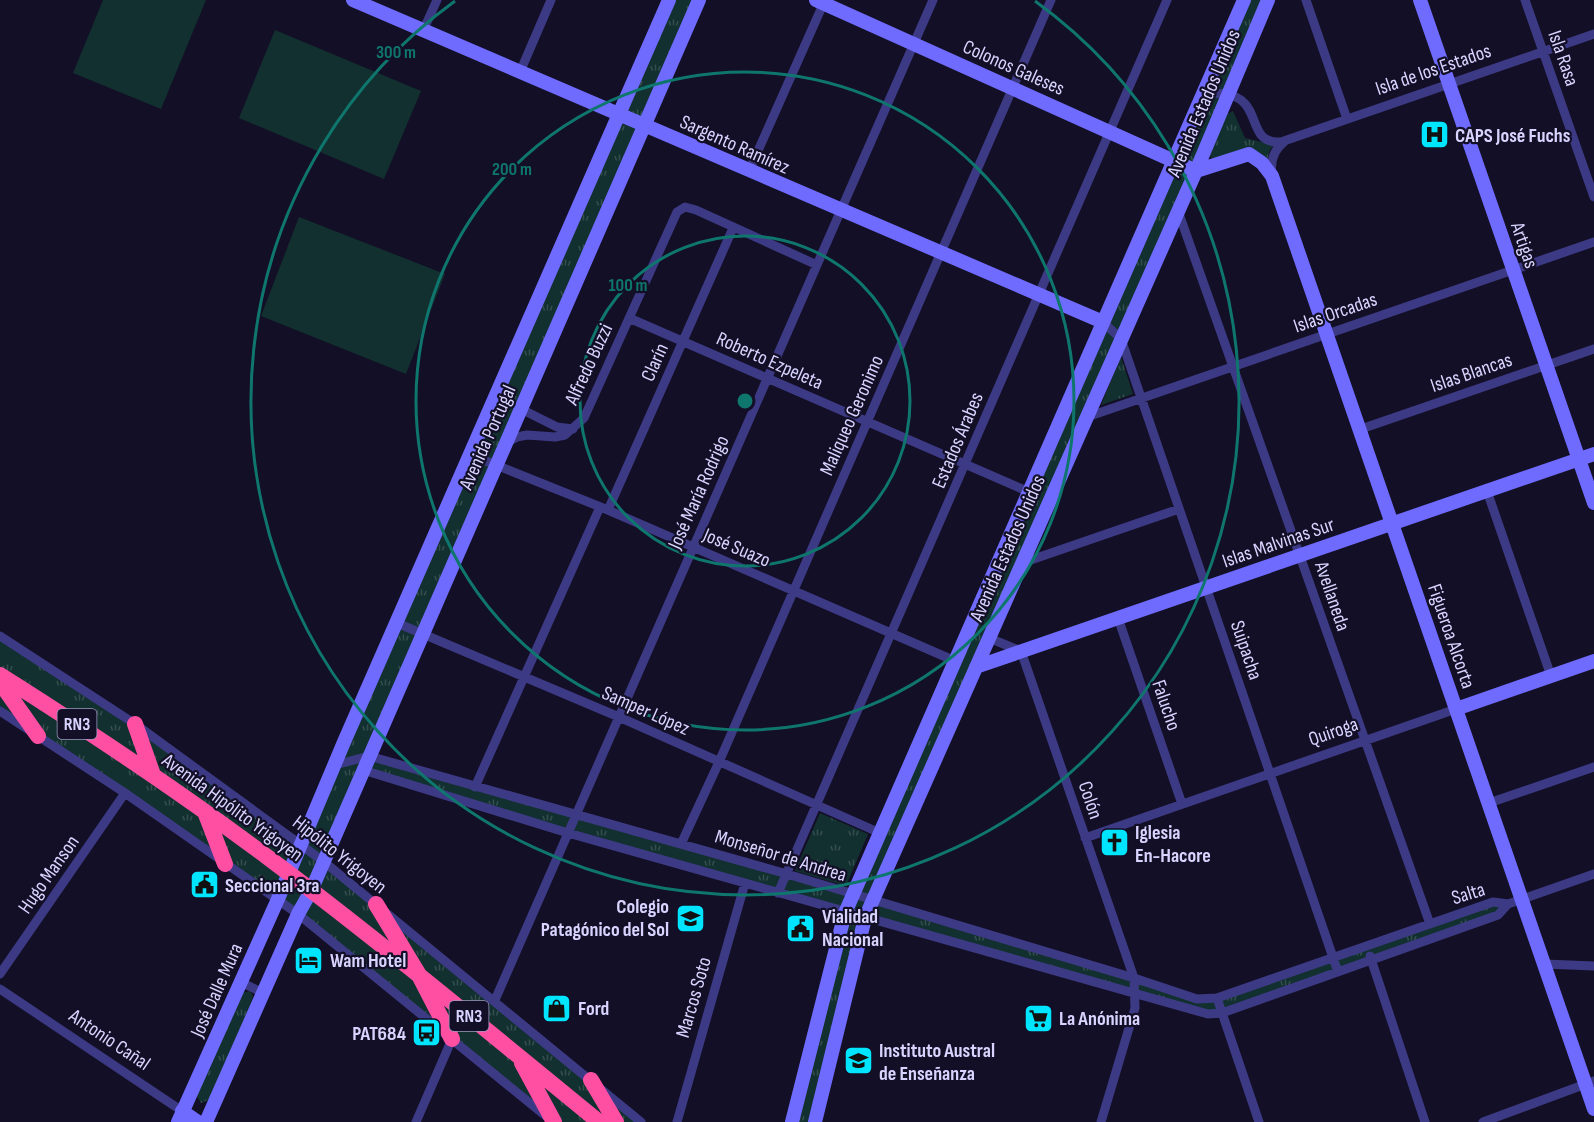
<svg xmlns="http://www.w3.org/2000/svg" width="1594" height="1122" viewBox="0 0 1594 1122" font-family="'Sofia Sans Condensed',sans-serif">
  <defs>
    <pattern id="grass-tufts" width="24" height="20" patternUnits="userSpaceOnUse" patternTransform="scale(1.5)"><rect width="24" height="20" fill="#12302f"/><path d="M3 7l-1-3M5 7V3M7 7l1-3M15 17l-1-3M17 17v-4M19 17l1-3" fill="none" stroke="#344d4e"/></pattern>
  </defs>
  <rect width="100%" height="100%" fill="#130f26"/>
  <path fill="url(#grass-tufts)" d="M669,0H699L369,755L853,895L1244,0H1268L873,900L1198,999L1217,998L1493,902L1508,904L1498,915L1208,1014L865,918L815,1122H792L845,913L363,771L323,861L641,1122H552L298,914L0,711V636L301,845Z
    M1233,111L1245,138L1274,145L1270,150L1266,163L1250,148H1245L1214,159L1208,155L1227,114Z
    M1121,357L1133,394L1101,405Z
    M820,813L868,834L846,886L795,871Z
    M250,991L253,996L250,1006L209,1100L201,1103L196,1095L242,993Z"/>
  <path fill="#12302f" d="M103,0H206L161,109L73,73Z
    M275,30L421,91L384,179L239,118Z
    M299,217L445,274L406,374L261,316Z"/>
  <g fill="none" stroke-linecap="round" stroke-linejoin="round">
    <path stroke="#3d3a85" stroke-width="9" d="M1306,0L1347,119
      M1525,0L1594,197
      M423,31L437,0
      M520,72L551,0
      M1204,94C1272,86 1239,145 1281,142L1594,34
      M749,171L825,0
      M1272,174C1270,161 1274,150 1284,142
      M1178,211L1430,924
      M629,318L1029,492
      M1103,322L1121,339L1338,972
      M521,409L557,427L573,429
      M1087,417L1594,242
      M1361,429L1594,349
      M506,443L517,437L527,435L555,437L565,435L584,418L677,212L685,207L696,210L817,265
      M471,455L608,510L955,661
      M1487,491L1551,676
      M608,510L733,228
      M1022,563L1179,509
      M1118,618L1182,804
      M397,623L619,717L880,833
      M0,636L135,724L323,861L641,1122
      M989,638L1021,651L1134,978L1135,1008L1101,1122
      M0,711L125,793L298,914L547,1117
      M335,765L369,756L787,874L1134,978L1197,999L1217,998L1493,902L1508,904L1594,874
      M363,770L568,833L1208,1014L1222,1013L1498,915L1508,904
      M475,787L600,507
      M1489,803L1594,767
      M1085,838L1456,709
      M681,844L719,762L1051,0
      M778,893L1167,0
      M1370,956L1425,1122
      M1544,964L1594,966
      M0,974L125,793
      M241,982L263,993
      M0,989L182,1111
      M1217,998L1259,1122
      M495,1000L933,0
      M416,1122L452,1039
      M677,1122L745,883
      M1483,1122L1594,1081"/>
    <path stroke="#6f6bff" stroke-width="14" d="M353,0L1103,322
      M816,0L1196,171
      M1420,0L1594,503
      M1196,171L1249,154L1262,163L1272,176L1594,1109
      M976,667L1594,454
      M1456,709L1594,661
      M182,1111L198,1122
      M178,1122L278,899L344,742L669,0
      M206,1122L298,914L311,891L699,0
      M792,1122L845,913L1244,0
      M815,1122L865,918L1196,171L1268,0"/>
    <path stroke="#ff4fa3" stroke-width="16" d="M0,675C92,733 183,794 270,859C382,943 490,1033 599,1122
      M0,682L38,736
      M135,724L153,775
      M205,812L225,864
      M376,904L419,975L452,1039
      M522,1063L554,1122
      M591,1080L616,1122"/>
  </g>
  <g fill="none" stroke="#0f766e" stroke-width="3">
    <circle cx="745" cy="401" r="165"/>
    <circle cx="745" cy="401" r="329"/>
    <path d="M1035 1A494 494 0 1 1 455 1"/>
  </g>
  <defs>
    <symbol id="hospital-square" viewBox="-11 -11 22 22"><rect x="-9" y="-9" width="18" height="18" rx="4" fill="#00e5ff" stroke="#130f26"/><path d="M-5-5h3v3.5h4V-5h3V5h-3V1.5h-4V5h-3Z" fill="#111"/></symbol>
    <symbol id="church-square" viewBox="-11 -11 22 22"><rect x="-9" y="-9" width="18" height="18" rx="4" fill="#00e5ff" stroke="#130f26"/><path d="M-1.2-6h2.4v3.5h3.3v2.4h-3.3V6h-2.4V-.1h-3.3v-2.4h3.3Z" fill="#111"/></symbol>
    <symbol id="civic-square" viewBox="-11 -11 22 22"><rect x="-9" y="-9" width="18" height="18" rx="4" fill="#00e5ff" stroke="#130f26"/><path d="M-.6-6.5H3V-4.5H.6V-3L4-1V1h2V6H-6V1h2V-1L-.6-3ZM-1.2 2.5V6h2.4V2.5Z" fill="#111"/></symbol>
    <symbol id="school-square" viewBox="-11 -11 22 22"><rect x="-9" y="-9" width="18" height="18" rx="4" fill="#00e5ff" stroke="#130f26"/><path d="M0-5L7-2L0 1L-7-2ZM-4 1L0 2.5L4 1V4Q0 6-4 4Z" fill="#111"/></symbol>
    <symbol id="hotel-square" viewBox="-11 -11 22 22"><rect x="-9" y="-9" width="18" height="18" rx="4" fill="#00e5ff" stroke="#130f26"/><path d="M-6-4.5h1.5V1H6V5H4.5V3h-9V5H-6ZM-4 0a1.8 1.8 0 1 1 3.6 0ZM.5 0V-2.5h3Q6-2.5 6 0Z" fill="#111"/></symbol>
    <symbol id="shop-square" viewBox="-11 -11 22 22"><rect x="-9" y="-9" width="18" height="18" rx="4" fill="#00e5ff" stroke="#130f26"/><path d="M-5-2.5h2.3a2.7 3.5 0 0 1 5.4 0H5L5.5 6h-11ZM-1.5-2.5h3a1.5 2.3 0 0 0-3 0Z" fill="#111"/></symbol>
    <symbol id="supermarket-square" viewBox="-11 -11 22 22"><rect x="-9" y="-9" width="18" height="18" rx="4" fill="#00e5ff" stroke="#130f26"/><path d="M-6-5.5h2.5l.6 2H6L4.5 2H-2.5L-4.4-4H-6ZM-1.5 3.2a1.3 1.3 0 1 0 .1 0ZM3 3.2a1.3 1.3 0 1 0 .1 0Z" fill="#111"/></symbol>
    <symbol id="bus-square" viewBox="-11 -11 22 22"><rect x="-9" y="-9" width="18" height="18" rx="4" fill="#00e5ff" stroke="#130f26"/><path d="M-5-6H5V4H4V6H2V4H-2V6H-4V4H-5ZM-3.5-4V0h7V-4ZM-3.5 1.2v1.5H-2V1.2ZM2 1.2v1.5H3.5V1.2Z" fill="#111"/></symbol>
  </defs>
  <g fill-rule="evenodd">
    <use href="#hospital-square" x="1418" y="118" width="33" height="33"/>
    <use href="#church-square" x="1098" y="826" width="33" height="33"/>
    <use href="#civic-square" x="188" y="868" width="33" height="33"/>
    <use href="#school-square" x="674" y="902" width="33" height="33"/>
    <use href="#civic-square" x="784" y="912" width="33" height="33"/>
    <use href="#hotel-square" x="292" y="944" width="33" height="33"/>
    <use href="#shop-square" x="540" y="992" width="33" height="33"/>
    <use href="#supermarket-square" x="1022" y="1002" width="33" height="33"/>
    <use href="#bus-square" x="410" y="1016" width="33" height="33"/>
    <use href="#school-square" x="842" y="1044" width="33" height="33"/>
  </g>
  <g text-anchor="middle" stroke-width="4.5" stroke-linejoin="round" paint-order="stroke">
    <g fill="#130f26" stroke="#9e99be" stroke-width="1.5">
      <rect x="57.5" y="709" width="39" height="30" rx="4.5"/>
      <rect x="449.5" y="1001" width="39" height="30" rx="4.5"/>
    </g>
    <g font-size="18" font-weight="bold" fill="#d9d4ff">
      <text x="77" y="730">RN3</text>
      <text x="469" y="1022">RN3</text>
    </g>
    <g font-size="20" fill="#d9d4ff" stroke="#130f26">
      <text transform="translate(1564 58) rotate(71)" y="7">Isla Rasa</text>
      <text transform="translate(1014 67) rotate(24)" y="7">Colonos Galeses</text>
      <text transform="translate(1433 69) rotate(-19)" y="7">Isla de los Estados</text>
      <text transform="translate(1203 103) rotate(-67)" y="7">Avenida Estados Unidos</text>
      <text transform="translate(735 144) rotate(24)" y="7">Sargento Ramírez</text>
      <text transform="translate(1525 245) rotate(71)" y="7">Artigas</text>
      <text transform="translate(1335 312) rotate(-19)" y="7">Islas Orcadas</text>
      <text transform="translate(770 360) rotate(24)" y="7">Roberto Ezpeleta</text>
      <text transform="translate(654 362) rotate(-66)" y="7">Clarín</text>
      <text transform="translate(588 364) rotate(-65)" y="7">Alfredo Buzzi</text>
      <text transform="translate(1471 372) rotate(-19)" y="7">Islas Blancas</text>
      <text transform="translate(851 415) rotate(-66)" y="7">Maliqueo Geronimo</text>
      <text transform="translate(487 437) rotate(-66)" y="7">Avenida Portugal</text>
      <text transform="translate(957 440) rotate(-67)" y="7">Estados Árabes</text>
      <text transform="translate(698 492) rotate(-66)" y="7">José María Rodrigo</text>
      <text transform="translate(1278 542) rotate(-19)" y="7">Islas Malvinas Sur</text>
      <text transform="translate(737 547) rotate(23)" y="7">José Suazo</text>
      <text transform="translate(1007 548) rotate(-66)" y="7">Avenida Estados Unidos</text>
      <text transform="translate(1333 596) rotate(71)" y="7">Avellaneda</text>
      <text transform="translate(1452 636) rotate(71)" y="7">Figueroa Alcorta</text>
      <text transform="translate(1247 650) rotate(71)" y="7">Suipacha</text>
      <text transform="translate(1167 705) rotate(71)" y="7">Falucho</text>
      <text transform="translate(646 710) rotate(24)" y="7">Samper López</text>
      <text transform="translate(1333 731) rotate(-19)" y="7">Quiroga</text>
      <text transform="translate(1091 800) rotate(71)" y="7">Colón</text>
      <text transform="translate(233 807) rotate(36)" y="7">Avenida Hipólito Yrigoyen</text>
      <text transform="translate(340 854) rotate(38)" y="7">Hipólito Yrigoyen</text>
      <text transform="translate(781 855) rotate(17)" y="7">Monseñor de Andrea</text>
      <text transform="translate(48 874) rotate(-55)" y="7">Hugo Manson</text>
      <text transform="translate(1468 893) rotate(-17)" y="7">Salta</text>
      <text transform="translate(216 990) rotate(-66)" y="7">José Dalle Mura</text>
      <text transform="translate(693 997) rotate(-74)" y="7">Marcos Soto</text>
      <text transform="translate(110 1039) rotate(34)" y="7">Antonio Cañal</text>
    </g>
    <g font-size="20" font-weight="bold" fill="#d9d4ff" stroke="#130f26" text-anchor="start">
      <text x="1455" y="142">CAPS José Fuchs</text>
      <text x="1135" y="839">Iglesia<tspan x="1135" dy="23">En-Hacore</tspan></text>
      <text x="225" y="892">Seccional 3ra</text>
      <text x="669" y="913" text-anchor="end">Colegio<tspan x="669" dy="23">Patagónico del Sol</tspan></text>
      <text x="822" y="923">Vialidad<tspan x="822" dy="23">Nacional</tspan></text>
      <text x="330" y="967">Wam Hotel</text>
      <text x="578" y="1015">Ford</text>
      <text x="1059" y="1025">La Anónima</text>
      <text x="406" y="1040" text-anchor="end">PAT684</text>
      <text x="879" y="1057">Instituto Austral<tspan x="879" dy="23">de Enseñanza</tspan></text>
    </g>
  </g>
  <circle cx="745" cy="401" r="9" fill="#0f766e" stroke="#130f26" stroke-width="3"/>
  <g font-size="18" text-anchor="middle" font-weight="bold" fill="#0f766e" stroke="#130f26" stroke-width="4.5" stroke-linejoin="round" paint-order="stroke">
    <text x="396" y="58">300 m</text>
    <text x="512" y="175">200 m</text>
    <text x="628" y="291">100 m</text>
  </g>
</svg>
